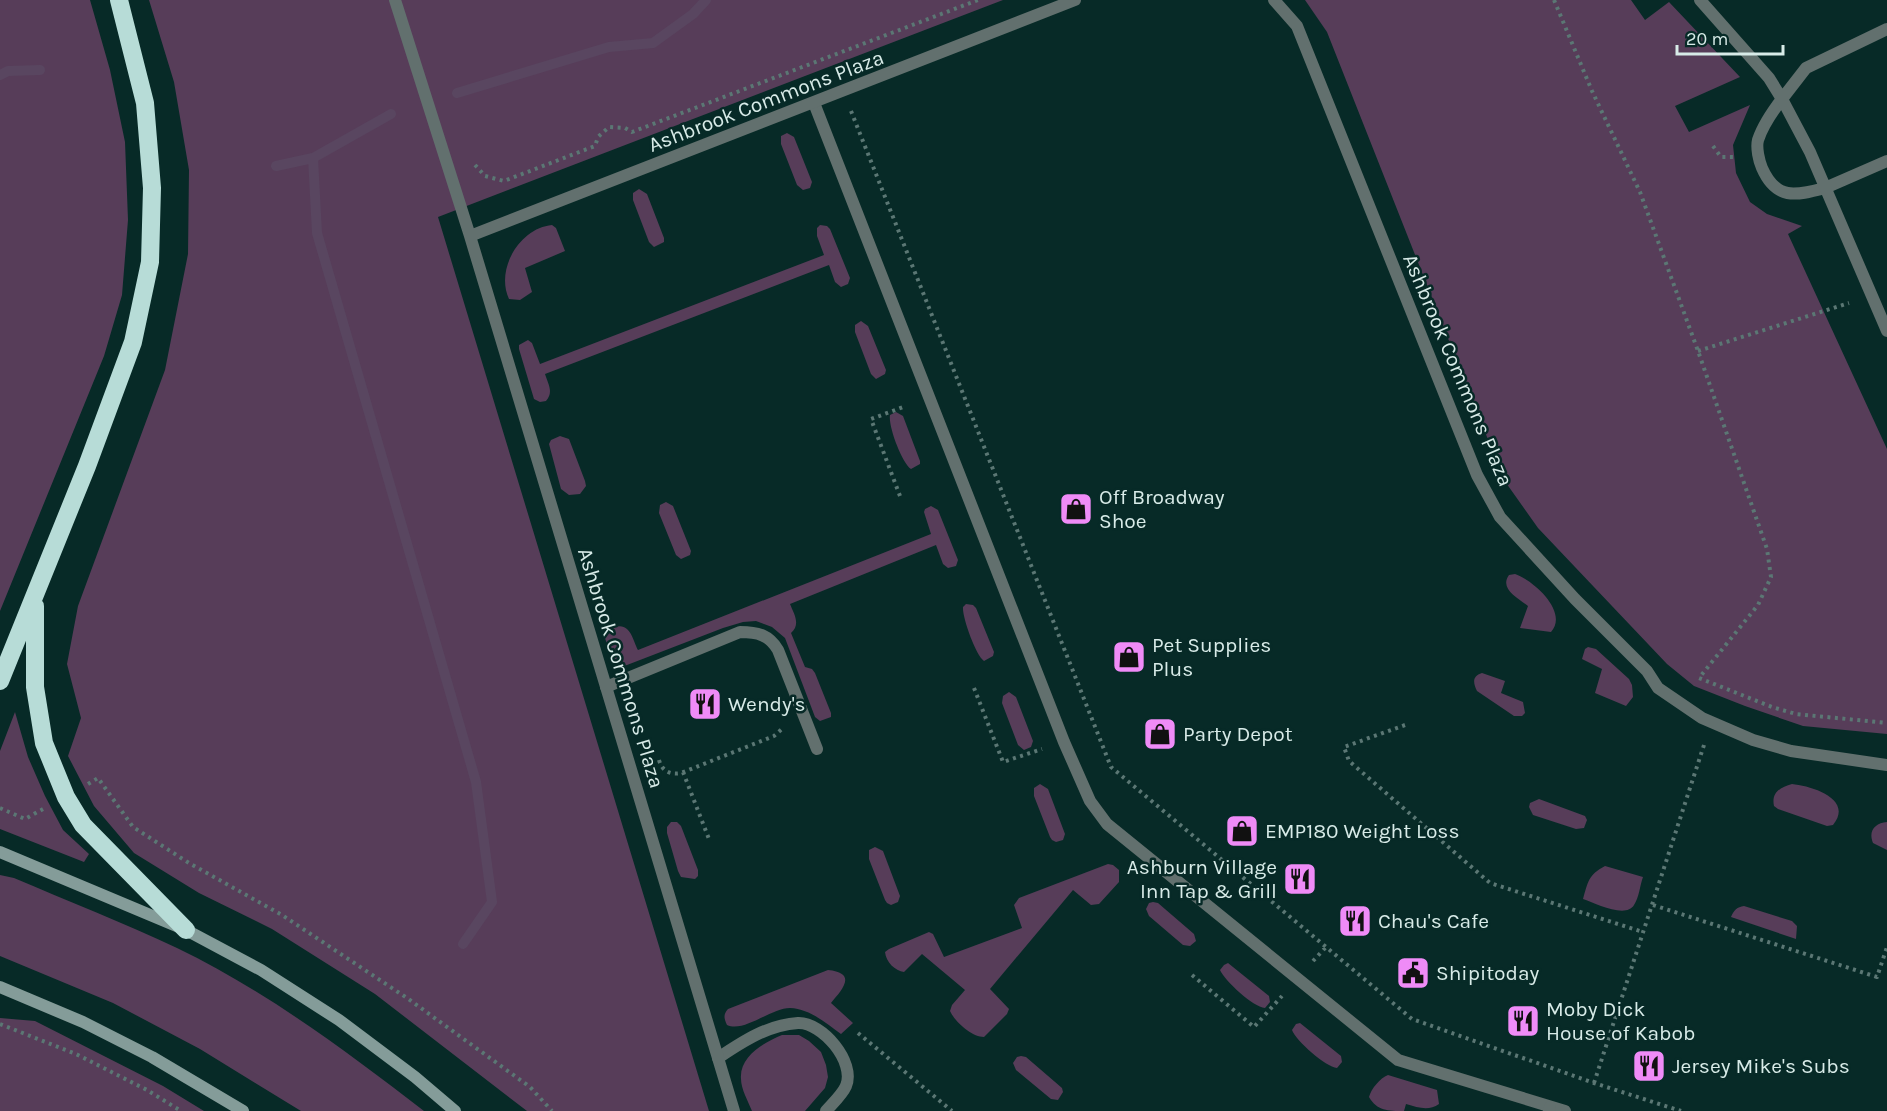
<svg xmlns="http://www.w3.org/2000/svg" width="1887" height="1111" viewBox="0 0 1887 1111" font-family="Karla,sans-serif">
  <rect width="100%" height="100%" fill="#072a27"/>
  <path fill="#573d59" d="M0,0H90L110,70L125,142L128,220L122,295L104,356L0,611Z
    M149,0H1003L438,217L709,1111H527L375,994L272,929L199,893L134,853L94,806L68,756L81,718L67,664L78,606L165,370L188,254L189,170L174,82Z
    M1305,0H1631L1645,20L1669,2L1740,77L1675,106L1689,132L1750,105L1733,145L1736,173L1750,202L1767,214L1802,226L1788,234L1887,449V734L1803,726L1745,706L1694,686L1667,664L1538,528L1504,480L1327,32Z
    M787,133L794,137L812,182L810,188L803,190L797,185L781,144V136Z
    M639,189L647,194L664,238V242L654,247L649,242L633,200V193Z
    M552,225L556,228L565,251L525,268L532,292L520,300L509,299C495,269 520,228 552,225Z
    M820,225L827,226L830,229L850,278L848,284L841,287L835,282L829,265L545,374C548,384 554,392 546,401L540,402L534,399L519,349V345L528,340L532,343L540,364L824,255L817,236V228Z
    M861,321L868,326L886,370L885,374L876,379L871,374L855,332V325Z
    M896,412L903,416L920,461V464L911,469C902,463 888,426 890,415Z
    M560,436L569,439L585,481L586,486L580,494L569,495L561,489L549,444L551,440Z
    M666,502L673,506L691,551L690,555L681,559L676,555L659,513L660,505Z
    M931,506L938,510L958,560L956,566L948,568L943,564L936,545L790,604C794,614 801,624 791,633L805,667L812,669L815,673L831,713V717L820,721L815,717L785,638L772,627L756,621L743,622L723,628L627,665L619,667L614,665L605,638C607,633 609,629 615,627C630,622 633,640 638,650L931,534L924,512L925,509Z
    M1515,574C1533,580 1569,612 1551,632L1520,628L1528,606C1518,598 1499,589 1509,575Z
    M966,604L973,605L976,608L994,652L993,656L984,661C976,656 962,617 963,607Z
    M1588,647L1596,649L1629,679L1632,685L1633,697L1626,706L1595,693L1602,669L1582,659L1585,649Z
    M1482,673L1505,681L1501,693L1523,702L1525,713L1522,716H1514L1477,691C1473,683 1472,676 1482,673Z
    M1009,692L1016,697L1033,741L1031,747L1024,750L1018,745L1002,703L1003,696Z
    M15,712L28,757L45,796L63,830L89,854L84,862L0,829V751Z
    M1040,784L1048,789L1065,834L1063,840L1056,842L1052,840L1050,837L1034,796V788Z
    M1792,784C1812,786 1854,799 1833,825L1827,826L1778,809L1774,806C1771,792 1781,787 1792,784Z
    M1539,799L1585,816L1587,820L1584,828L1576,829L1533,815L1529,807L1530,803Z
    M671,822H677L681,826L698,870V876L695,879L681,877L678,871L667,833V827Z
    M1887,822V850L1873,843C1868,831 1875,823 1887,822Z
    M875,847L883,851L900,896L898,902L891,905L887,903L885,900L869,859V850Z
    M1108,864L1113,865L1119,870V882L1099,904L1091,905L1073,890L990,989L1009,1009L1007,1014L984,1037C972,1037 955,1022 950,1011L952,1005L965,990L922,954L904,972C895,971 886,962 885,952L889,949L929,932L933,934L944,957L1022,928L1014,905L1019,898Z
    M1605,866L1643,877C1640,885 1639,898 1634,905C1626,919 1595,903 1583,899C1588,882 1588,875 1605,866Z
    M0,875L14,878C68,901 124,923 177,948C266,991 346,1051 424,1111H301L200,1049L113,1003L0,956Z
    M1153,902L1158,903L1194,934L1196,941L1190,946L1183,945L1149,916L1146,909L1149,903Z
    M1744,906L1792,921L1797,926L1796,939L1731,917C1734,910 1737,907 1744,906Z
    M1228,963L1269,996L1270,1002L1265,1008C1253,1007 1225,981 1220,970L1224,965Z
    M828,970C858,973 842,990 831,1003L853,1023L841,1034C826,1023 810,1009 790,1008C771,1008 744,1033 727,1025C724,1018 723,1015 728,1009Z
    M0,1018L35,1021L163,1086L204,1111H0Z
    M1300,1023L1341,1056L1342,1062L1337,1068C1326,1067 1296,1041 1292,1030L1296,1024Z
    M782,1035H799L809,1041L821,1052L826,1065L828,1077L825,1088L805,1111H752C748,1101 741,1089 741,1079C739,1056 765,1042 782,1035Z
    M1021,1056L1026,1057L1062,1088L1063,1092L1058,1100L1051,1099L1016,1070L1013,1063L1017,1057Z
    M1388,1075L1437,1090L1439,1104C1429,1111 1419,1108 1406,1104L1404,1111C1388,1111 1377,1111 1369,1097C1371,1089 1380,1078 1388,1075Z"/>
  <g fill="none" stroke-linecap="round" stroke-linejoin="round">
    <path stroke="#594660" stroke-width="10" d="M0,75L8,71L40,70
      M457,93L609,47L653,43L693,14L706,0
      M391,114L313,158L317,233L476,782L492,902L463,944
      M276,166L313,158"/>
    <path stroke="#5b7774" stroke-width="4" stroke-dasharray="3 4.5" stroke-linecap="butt" d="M1554,0L1592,91L1640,192L1698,351L1767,549L1771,577L1758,605L1699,678L1772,707L1796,714L1887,723
      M851,111L1111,767L1412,1019L1594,1083L1681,1111
      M1713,146L1721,157H1734
      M475,165L485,176L504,181L595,146L598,137L609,127L625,128L632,132L978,0
      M1698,351L1849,303
      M900,496L871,419L906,406
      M974,688L1003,762L1042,749
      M1405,725L1344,747L1349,761L1490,883L1643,932
      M659,760C662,771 670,775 681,773L774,736L782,729
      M683,772L709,839
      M88,784L98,778L133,827L189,863L282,915L407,998L530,1087L552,1111
      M0,808L25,819L43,809
      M1653,905L1877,977L1887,947
      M1313,961L1326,947
      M1192,975L1254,1027L1282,996
      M0,1024L76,1054L147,1090L181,1111
      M858,1033L952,1111
      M1594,1083L1704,745"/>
    <path stroke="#62706e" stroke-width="12" d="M1782,99C1772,112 1763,125 1758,140C1756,148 1759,161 1762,168C1776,200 1795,196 1825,188
      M814,103L1064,742L1090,801L1107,824L1398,1060L1565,1111
      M606,687L740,632C758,632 769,635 778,650L817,749
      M718,1058C742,1042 767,1025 798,1023C822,1022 856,1062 846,1086C842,1095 832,1104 826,1111"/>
    <path stroke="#62706e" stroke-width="12" d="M395,0L470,236L734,1111
      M1274,0L1297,26L1477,475L1500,517L1575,599L1647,671L1658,688L1702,718L1753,740L1791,751L1887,765
      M1700,0L1769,78L1782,99L1806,68L1887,29
      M1782,99L1810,152L1887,331
      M1825,188L1887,161
      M470,236L1075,0
      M1549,1111L1550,1107"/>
    <path stroke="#849c99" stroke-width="12" d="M0,852L186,930L261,970L339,1020L415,1077L455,1111
      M0,987L83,1022L152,1057L243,1111"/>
    <path stroke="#b7dcd7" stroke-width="18" d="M35,606V687L44,743L66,797L83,825L186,930
      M0,681L87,466L133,342L150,262L152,188L145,103L119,0"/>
  </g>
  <defs>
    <symbol id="shop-square" viewBox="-11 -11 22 22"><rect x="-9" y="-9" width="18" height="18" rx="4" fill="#ef8bf7" stroke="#072a27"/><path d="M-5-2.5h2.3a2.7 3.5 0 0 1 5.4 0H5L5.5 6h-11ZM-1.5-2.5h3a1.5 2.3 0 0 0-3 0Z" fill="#111"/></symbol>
    <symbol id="restaurant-square" viewBox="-11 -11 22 22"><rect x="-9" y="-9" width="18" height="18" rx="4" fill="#ef8bf7" stroke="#072a27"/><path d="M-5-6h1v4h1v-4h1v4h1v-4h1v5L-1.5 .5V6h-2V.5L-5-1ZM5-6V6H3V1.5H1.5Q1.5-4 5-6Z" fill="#111"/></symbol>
    <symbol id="civic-square" viewBox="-11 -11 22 22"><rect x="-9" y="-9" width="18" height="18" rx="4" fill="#ef8bf7" stroke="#072a27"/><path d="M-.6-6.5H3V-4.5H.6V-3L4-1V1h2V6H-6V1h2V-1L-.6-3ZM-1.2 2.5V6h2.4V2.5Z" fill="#111"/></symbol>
  </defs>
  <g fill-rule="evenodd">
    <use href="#shop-square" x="1057" y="490" width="38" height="38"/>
    <use href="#shop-square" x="1110" y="638" width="38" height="38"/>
    <use href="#restaurant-square" x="686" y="685" width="38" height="38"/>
    <use href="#shop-square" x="1141" y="715" width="38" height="38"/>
    <use href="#shop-square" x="1223" y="812" width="38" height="38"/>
    <use href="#restaurant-square" x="1281" y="860" width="38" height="38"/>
    <use href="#restaurant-square" x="1336" y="902" width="38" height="38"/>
    <use href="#civic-square" x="1394" y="954" width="38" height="38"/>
    <use href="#restaurant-square" x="1504" y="1002" width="38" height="38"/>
    <use href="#restaurant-square" x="1630" y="1047" width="38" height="38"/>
  </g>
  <g text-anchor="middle" stroke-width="5" stroke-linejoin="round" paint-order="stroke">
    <g font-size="21" fill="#d8ebe8" stroke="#072a27">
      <text transform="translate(766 101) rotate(-21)" y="7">Ashbrook Commons Plaza</text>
      <text transform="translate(1458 370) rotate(67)" y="7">Ashbrook Commons Plaza</text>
      <text transform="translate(621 668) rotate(73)" y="7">Ashbrook Commons Plaza</text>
    </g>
    <g font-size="21" fill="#d8ebe8" stroke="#072a27" text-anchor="start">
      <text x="1099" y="504">Off Broadway<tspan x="1099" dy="24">Shoe</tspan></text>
      <text x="1152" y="652">Pet Supplies<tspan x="1152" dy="24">Plus</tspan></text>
      <text x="728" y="711">Wendy's</text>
      <text x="1183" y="741">Party Depot</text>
      <text x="1265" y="838">EMP180 Weight Loss</text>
      <text x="1277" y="874" text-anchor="end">Ashburn Village<tspan x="1277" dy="24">Inn Tap &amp; Grill</tspan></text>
      <text x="1378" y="928">Chau's Cafe</text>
      <text x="1436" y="980">Shipitoday</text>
      <text x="1546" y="1016">Moby Dick<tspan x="1546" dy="24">House of Kabob</tspan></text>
      <text x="1672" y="1073">Jersey Mike's Subs</text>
    </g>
  </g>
  <path d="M1677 45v9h106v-9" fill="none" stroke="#d8ebe8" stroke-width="3"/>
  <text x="1686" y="45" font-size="18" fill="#d8ebe8" stroke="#072a27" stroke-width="4.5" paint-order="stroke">20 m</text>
</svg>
